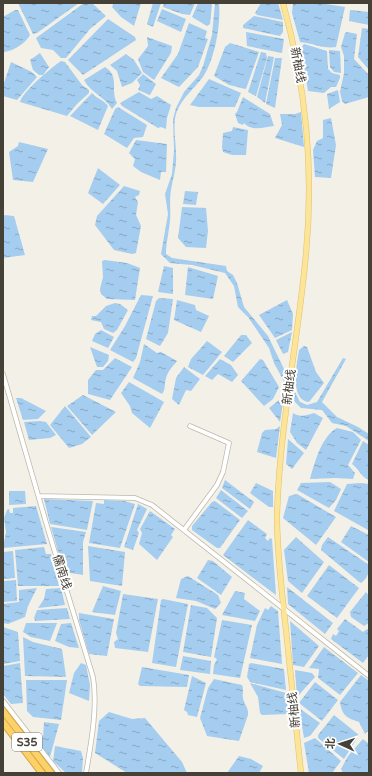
<svg xmlns="http://www.w3.org/2000/svg" width="372" height="776" viewBox="0 0 372 776" font-family="'Varela Round','Noto Sans SC',sans-serif">
  <defs>
    <pattern id="water-ripples" width="26" height="14" patternUnits="userSpaceOnUse"><rect width="26" height="14" fill="#a5cdef"/><path d="M2 4q2-2 4 0t4 0M15 11q2-2 4 0t4 0" fill="none" stroke="#88a8c2"/></pattern>
  </defs>
  <rect width="100%" height="100%" fill="#f3f0e7"/>
  <path fill="url(#water-ripples)" d="M18,3H79L37,33L33,34Z
    M84,3L93,4L106,16L90,29L66,58H61L53,50L41,48L36,38Z
    M114,3H141L134,26L121,17L112,7Z
    M153,3H161L153,27L147,24Z
    M164,3H195L190,15L182,14L163,7Z
    M198,3H210L212,5L210,24L207,26L192,17Z
    M215,3H219C221,24 215,59 203,77C194,89 183,97 177,111C172,124 176,140 176,154C177,166 173,178 171,190C169,200 171,210 170,220C169,232 166,243 166,254L172,258L226,266L227,271L233,275L237,283L244,307L268,336L300,402L307,405L317,402L343,358L346,359L322,402L337,417L358,427L369,434V441L346,426L332,423L322,410L301,408L295,402L274,363L269,348L248,317L238,307L234,286L225,273L192,265L170,263L161,254L168,214L165,194L172,174L174,151L173,119L176,108L184,92L199,75L203,66L212,35Z
    M261,3H278L283,20L257,15L255,13Z
    M293,3H320L345,7L336,47C324,49 312,43 300,42L292,13Z
    M162,9L186,19L181,32L157,21Z
    M15,10H18L30,35C26,43 12,52 3,52V17Z
    M350,10L369,12V25L349,21Z
    M254,16L283,22V32L280,36L243,28V25Z
    M108,19L135,37L136,40L83,75L68,60Z
    M189,23L207,31L205,38L208,39L198,67L179,87L161,78L178,54Z
    M362,28L369,29V70L358,57Z
    M246,32L284,39L282,53L247,46Z
    M347,32L357,34L354,59L369,75V97L345,104L342,101L340,92L344,73V56L341,47L345,33Z
    M147,37L172,46L171,53L154,80L143,72L138,59L148,46Z
    M230,43L259,52L246,89L229,85L214,76L225,47Z
    M304,44L327,51L328,69L332,73L340,75V78L336,87H331L324,93L308,91L301,48Z
    M329,50L340,51L341,73L334,72L330,67Z
    M261,52L266,53L267,58L256,96L248,92Z
    M40,53L49,67L43,75H39L33,70L30,60Z
    M126,54L134,60L142,73L132,83L122,87L117,71L110,65Z
    M268,56L274,57L265,103L257,97Z
    M275,58H282L275,108L266,104Z
    M61,61L65,62L82,85L89,90V93L77,104L67,116L20,102C23,91 51,68 61,61Z
    M11,62L32,72L37,77L17,100L3,96V86Z
    M105,67C120,76 110,90 117,103L112,109C105,97 90,92 84,80Z
    M143,74L156,84L150,95L138,90L140,85L137,80Z
    M209,79L241,93L235,107H199L190,105Z
    M338,90L340,102L329,109L327,94Z
    M139,92L151,99L157,96L171,105L167,118L166,129L161,127L158,128L122,106L120,103Z
    M92,93C97,99 104,100 108,106L98,130L70,116Z
    M243,97L270,114L274,126C265,127 252,132 244,123L243,125L238,123L235,114L237,112Z
    M118,107L147,125L143,137L134,138L127,148L104,134L115,109Z
    M301,112L304,147L275,138L282,125L280,114H295Z
    M331,118L336,145L331,178L315,177L313,150L317,141L323,138V120Z
    M233,127L248,130L246,155H232L223,152L222,147L223,133L232,131Z
    M136,140L167,144L166,172H161L160,180L141,172L133,166L135,159L129,153Z
    M19,142L48,149L33,182L13,180L9,152L18,146Z
    M98,168L120,185L103,204L88,193Z
    M124,186L140,191L139,195L135,197L138,202L136,215L141,226L136,253L132,254L114,250L95,225L97,216Z
    M185,191L198,192L196,205L183,204Z
    M182,207L206,208L208,231L206,248L186,247L178,238Z
    M3,215L14,216L25,255L3,258Z
    M105,260L127,263L140,268L135,300L107,299L101,294L100,289L103,277L102,261Z
    M164,266L173,268V294L158,292Z
    M188,267L218,276L213,299L185,295Z
    M141,295L153,296L136,358L133,362L110,350L125,326Z
    M159,298L173,299L168,333L160,346L146,339L156,301Z
    M177,300L195,305L196,310L209,316L201,332L174,320Z
    M287,300L293,314L292,330L275,338L259,315Z
    M115,303L120,304L128,310L117,330L113,333L104,329L101,322L91,320L92,316H96L106,306Z
    M101,330L114,337L108,348L92,341L95,334Z
    M292,332L288,352L283,354L276,340Z
    M241,335H246L252,343L233,362L224,356Z
    M207,341L222,352L203,375L188,367L191,359Z
    M144,344L157,353L161,352L177,361C173,366 168,371 166,378C164,384 166,389 162,394L133,378L140,362Z
    M304,346L307,347L316,372L324,383L309,402C289,400 297,363 299,350Z
    M90,347L109,355L108,361L103,367H97Z
    M115,358L132,367L110,400L88,394V380L96,370H103Z
    M220,359L231,365L238,375L232,382L218,374L212,380L205,376Z
    M260,359L263,360L279,387L273,399L264,406L241,381Z
    M184,367L200,379L191,391L186,390L179,405L172,399L176,378Z
    M129,382L164,402L150,428L132,413L130,406L121,393Z
    M83,395L116,412L92,435L67,406Z
    M284,396L280,422L269,408Z
    M16,398H21L46,411L38,419L23,420Z
    M65,406L91,437L82,444L69,448L50,425Z
    M293,413C300,418 307,415 314,413L323,418L306,450L297,443L290,432Z
    M40,421L46,422L56,435L50,438L29,440L24,422Z
    M280,426L276,458L257,452L262,433L265,430L276,429Z
    M337,428L353,432L361,440L348,465L355,473L353,479L336,478L310,479C315,462 321,437 337,428Z
    M288,439L304,453L292,469L286,464Z
    M363,441L369,445V480C361,477 359,469 352,464Z
    M225,480L254,502L250,509L222,488Z
    M330,482L341,489L336,500L329,508L297,490L301,483Z
    M256,483L273,491V507H269L250,493Z
    M361,483L369,484L368,530L334,511L347,484Z
    M221,490L248,511L242,518L216,498Z
    M9,491H25L26,504L9,505Z
    M297,494L336,517L316,545L283,518L289,496Z
    M44,499L93,501L87,530L50,524Z
    M104,500L124,501L135,504L120,548L89,543L96,503L104,504Z
    M215,501L240,520L220,548H217L192,530V526L212,502Z
    M138,504L147,509L137,530L139,533L133,550L124,547Z
    M36,506L47,544L3,548L6,532L4,518L7,510L9,509L10,513H13V508Z
    M150,511L175,529L171,535L173,537L157,560L139,544L142,533L140,529Z
    M248,520L267,534L265,538L268,541L270,538L272,539L276,595L223,555Z
    M351,526L369,535V562L341,542Z
    M51,527L86,532L83,542V575L64,572Z
    M296,537L324,562L302,593L288,581L284,550Z
    M328,537L369,565C369,572 368,578 361,583L358,581L321,550L322,545Z
    M88,546L125,552L122,586L90,581Z
    M44,547L46,554H51L59,586H18L15,550Z
    M13,551L15,578L3,579V552Z
    M208,560L213,561L232,577L221,595L197,578Z
    M329,565L359,588L337,618L307,596Z
    M188,576L218,595L221,603L215,609L196,601L176,598L181,579Z
    M16,580L17,601L3,602V581Z
    M103,586L121,591L115,615L92,612Z
    M287,587L333,623L325,634L288,604Z
    M37,588L28,606L25,617L8,624L3,623V604L19,602V590Z
    M61,588L65,605L38,608L44,599L46,589Z
    M235,591L245,593L244,599L260,611L255,621L222,615Z
    M366,592L369,596V623L364,626L351,617L350,612Z
    M123,594L158,599L148,652L115,648L114,642L118,639L116,633Z
    M163,599L188,604L176,667L152,663L161,600Z
    M191,605L207,608L217,618L211,657L183,652Z
    M271,606L278,611L282,664L250,658L257,625L265,608L268,610Z
    M67,608L70,619L35,621L34,618L37,610Z
    M79,613L114,619L107,656L89,654L79,620Z
    M345,619L363,632L369,628V655L363,663L331,639L333,634L336,636L339,631L337,629Z
    M222,620L252,625L240,678L213,674L214,665L217,659L214,657Z
    M290,621L319,646L304,667L293,665Z
    M26,623H57L50,641L31,637L23,632Z
    M71,623L79,648L69,647L55,641L61,624Z
    M3,627L18,632L20,661L3,664Z
    M23,637L33,642L62,649L66,677L25,676Z
    M324,647L358,673L340,695L318,678L319,669L309,668Z
    M183,656L211,661L210,674L180,670Z
    M20,663L23,703L11,704L3,694V666Z
    M81,663L86,665L90,685L89,701L69,693L74,673Z
    M251,663L284,669L286,690L250,682L247,677L249,664Z
    M142,667L189,675L187,687L140,686L138,684Z
    M295,670L312,673L315,677L297,697Z
    M361,675L369,681V730L365,734L359,722C347,718 342,716 340,702Z
    M192,676L206,683L197,717L188,715L187,712L184,710Z
    M214,679L242,685C244,689 242,694 243,698C244,704 249,708 248,715L239,741L207,736L200,718L208,688Z
    M26,680H67L61,720L33,717L27,711Z
    M315,682L338,700L322,721L299,703Z
    M250,683L286,693L288,714L262,715L260,713L258,697Z
    M299,708L320,723L310,736L304,738Z
    M109,712L132,719L145,718L182,762L187,773H127L95,753L99,721Z
    M334,715L359,735L344,759L318,738V735Z
    M44,722L59,724L50,757L35,739L43,738Z
    M315,738L341,761L332,773H309L304,743Z
    M363,739L369,744V773H343L341,769L348,756Z
    M55,746L81,751L83,758L82,773H66L53,761Z
    M239,756L251,759L263,766L259,773H227Z"/>
  <g fill="none" stroke-linecap="round" stroke-linejoin="round">
    <defs>
      <path id="minor" d="M3,374L47,526L93,677C98,706 91,744 86,773
        M39,496L135,498L152,505L369,676
        M184,530L217,485L223,472L229,443L190,426
        M3,701L59,773"/>
      <path id="major" d="M283,3C306,87 314,167 306,254C298,342 279,429 277,517C277,554 282,592 286,630C291,677 296,725 301,773"/>
      <path id="highway" d="M3,711L51,773
        M3,722L42,773"/>
    </defs>
    <use href="#minor" stroke="#bfb8aa" stroke-width="5.5"/>
    <use href="#major" stroke="#e1c267" stroke-width="6"/>
    <use href="#highway" stroke="#daa63b" stroke-width="8"/>
    <use href="#minor" stroke="#fff" stroke-width="4"/>
    <use href="#major" stroke="#fce498" stroke-width="5"/>
    <use href="#highway" stroke="#fbd16b" stroke-width="6"/>
  </g>
  <g text-anchor="middle" stroke-width="4" stroke-linejoin="round" paint-order="stroke">
    <rect fill="#fff" stroke="#7e7a72" stroke-width="1" x="12" y="733" width="30" height="18" rx="3"/>
    <g font-size="11" font-weight="bold" fill="#464136">
      <text x="27" y="746">S35</text>
    </g>
    <g font-size="12" fill="#464136" stroke="#fff">
      <text transform="translate(298 65) rotate(79)" y="4">新柚线</text>
      <text transform="translate(289 387) rotate(-83)" y="4">新柚线</text>
      <text transform="translate(62 572) rotate(72)" y="4">儒南线</text>
      <text transform="translate(294 710) rotate(-96)" y="4">新柚线</text>
    </g>
  </g>
  <rect width="372" height="776" fill="none" stroke="#464136" stroke-width="8"/>
  <g transform="translate(340 744) rotate(273)" stroke="#ffffff" stroke-width="3" paint-order="stroke">
  <path d="M0-3L7 15L0 10L-7 15Z" fill="#464136"/>
  <text y="-6" font-size="11" font-weight="bold" text-anchor="middle" fill="#464136">北</text>
  </g>
</svg>
